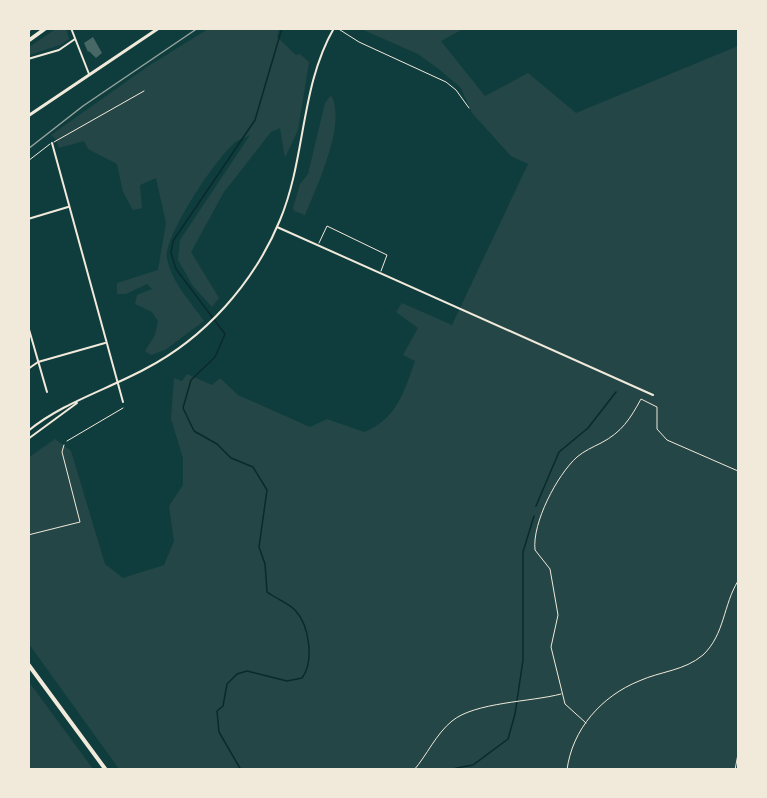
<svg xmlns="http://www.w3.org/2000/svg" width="767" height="798" viewBox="0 0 767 798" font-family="Ubuntu,sans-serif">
  <rect width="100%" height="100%" fill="#0f3d3e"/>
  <path fill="#244646" d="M57,28L66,29L69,39L60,45L29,55V47Z
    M208,29H279L277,37L296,55L300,54L309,62L298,130L285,158L280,128L271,132L224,192L191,252L219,298L212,307L193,286L178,260L180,240L250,135C246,137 241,139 237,141C219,153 163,237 167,258C171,282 191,302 204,321L165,350L151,355L145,351L155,335L158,321L152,312L135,304L137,295L152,289L147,284L126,294H117V283L158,270L166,223L156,178L140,185L142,208L133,210L123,192L117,164L88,149L84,141L59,148L56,139L51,135L147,67Z
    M361,29H463L441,41L485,96L528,73L576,113L738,46V769H119L29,644L28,458L55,439L71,451L105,564L123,578L164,565L174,541L169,506L183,485V458L171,419L174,378L182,381L187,374L212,385L220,378L238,395L310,427L327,419L364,432C397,419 404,392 415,361L403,355L418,328L396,312L402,303L452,325L528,164L511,156L472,113L461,88L440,70L418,54Z
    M331,95C347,123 317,186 305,215L294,211L293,208L300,184L308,174L325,103Z
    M28,682H29L93,769H29Z"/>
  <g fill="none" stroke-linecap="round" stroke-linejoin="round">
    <path stroke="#0a2a2b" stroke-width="1.5" d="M536,506L559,452L588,428L616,392
      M456,768L473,765L508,739L515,714L523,660V552L534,516
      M241,770L219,732L217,711L223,706L227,684L237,674L247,671L287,681L302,678C314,662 310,626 295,610C288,603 275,598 267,592L265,564L259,547L267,490L253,467L231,458L217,444L194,431L183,408L191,380L215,357L225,334L176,269L171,253L173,241L255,120L282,28"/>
  </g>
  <path fill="#486865" d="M93,37L102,53L96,58L89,51L88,52L84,43Z"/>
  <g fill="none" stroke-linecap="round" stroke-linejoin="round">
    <path stroke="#f1e9da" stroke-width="1" d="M28,535L80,522L62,452L64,445
      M586,723L565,704L551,647L558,615L550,569L535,550C532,523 557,475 577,457C584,451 593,447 601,443C622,432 630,419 641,399L657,407V429L667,440L738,471
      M414,770C427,755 436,734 452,721C475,702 531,702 561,694
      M567,770C572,729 602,696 639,681C661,671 684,671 703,655C725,634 723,605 738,581
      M735,770L738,754"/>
    <path stroke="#f1e9da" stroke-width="1" d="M337,28L359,42L446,82L456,90L469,108
      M54,142L144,91
      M28,161L50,144
      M319,243L327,226L387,255L381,271
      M67,441L123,408"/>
    <path stroke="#f1e9da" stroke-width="2" d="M71,28L89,74
      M28,59L59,50L75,39
      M52,143L123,402
      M28,219L68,207
      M277,227L653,395
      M28,326L47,392
      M28,369L38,362L105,343"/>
    <path stroke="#f1e9da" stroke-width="2" d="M28,431C62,403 106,390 145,369C205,338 254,283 280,220C306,158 300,87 334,28
      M28,439L77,403"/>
    <path stroke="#f1e9da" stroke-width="3" d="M28,116L159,28"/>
    <path stroke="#f1e9da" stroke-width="4" d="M28,664L106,770"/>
    <path stroke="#f1e9da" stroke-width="4" d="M28,30L30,28
      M28,41L46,28"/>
    <path stroke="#97a49c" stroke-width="1.5" d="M28,149L83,106L198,28"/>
  </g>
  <rect width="767" height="798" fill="none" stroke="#f1e9da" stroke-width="60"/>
</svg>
